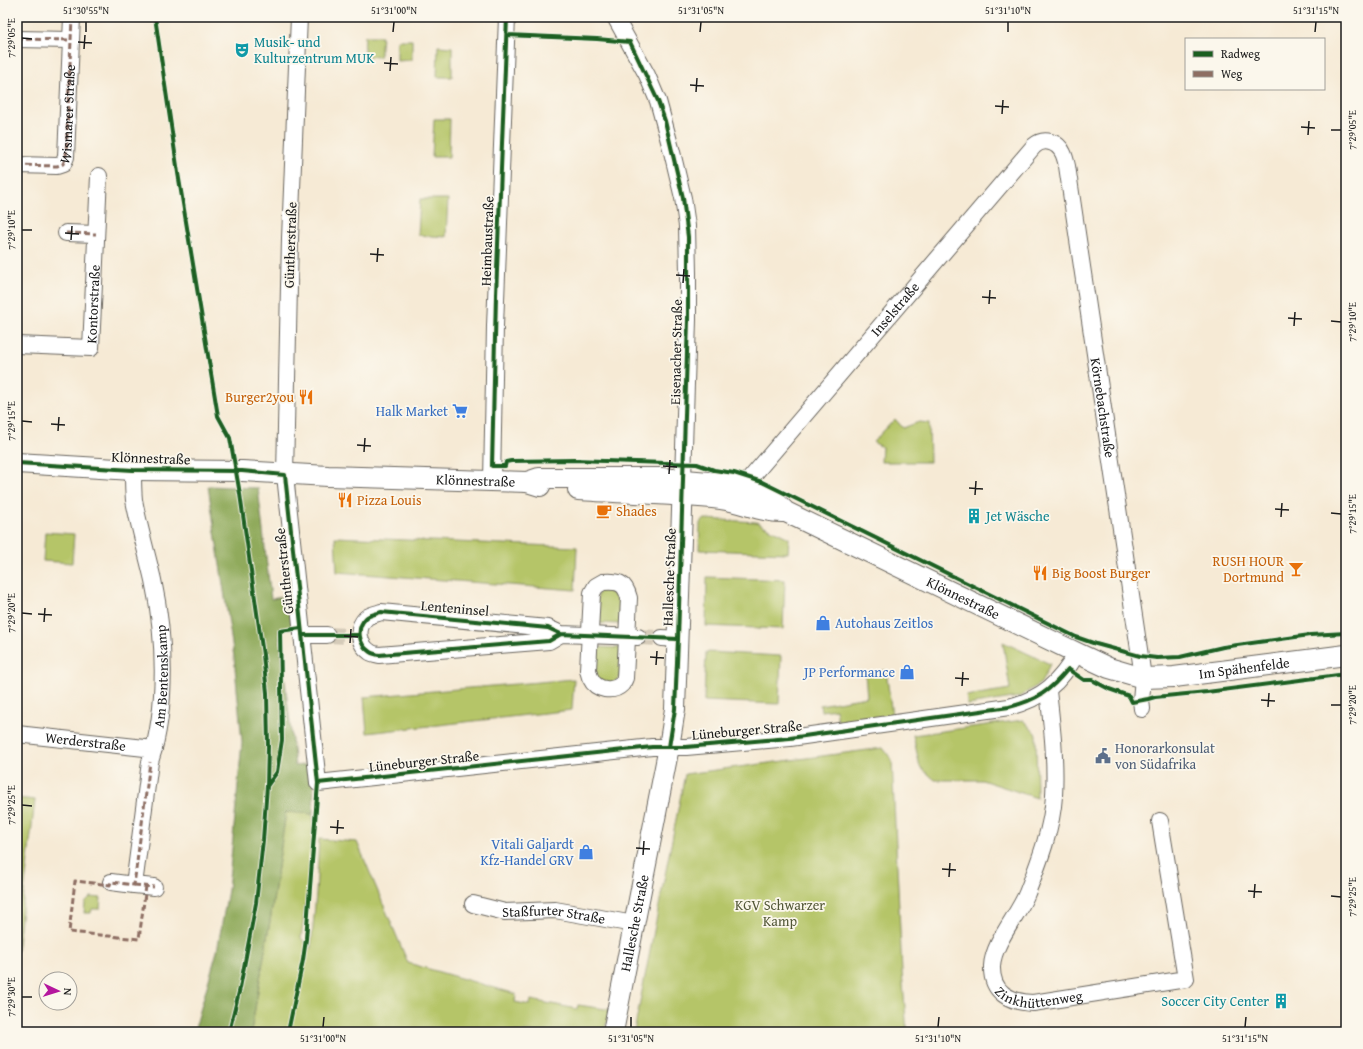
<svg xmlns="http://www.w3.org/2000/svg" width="1363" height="1049" viewBox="0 0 1363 1049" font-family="'Gentium Book Plus',serif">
  <rect width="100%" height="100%" fill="#fbf7ec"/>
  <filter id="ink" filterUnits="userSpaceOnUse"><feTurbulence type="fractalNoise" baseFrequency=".025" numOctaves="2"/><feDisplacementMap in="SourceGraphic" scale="8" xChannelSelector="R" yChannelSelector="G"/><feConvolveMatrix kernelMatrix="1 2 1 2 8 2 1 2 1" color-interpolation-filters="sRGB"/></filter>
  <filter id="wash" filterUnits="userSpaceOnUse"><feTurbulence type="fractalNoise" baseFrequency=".012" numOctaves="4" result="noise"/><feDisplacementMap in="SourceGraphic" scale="16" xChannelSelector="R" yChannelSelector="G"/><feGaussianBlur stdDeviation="0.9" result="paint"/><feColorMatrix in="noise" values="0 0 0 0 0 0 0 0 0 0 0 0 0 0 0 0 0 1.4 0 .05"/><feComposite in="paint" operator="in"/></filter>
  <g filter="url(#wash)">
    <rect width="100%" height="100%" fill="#f6ead5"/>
    <path fill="#b5c568" stroke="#687042" d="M365,36H382L380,57L364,56Z
      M397,40H412V60L397,61Z
      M438,46L452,47V77H437Z
      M434,119H450L449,157H432Z
      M420,199H448L446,237L418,235Z
      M895,419L903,428L919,422L929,423L930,462H881L882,447L873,442Z
      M705,519L756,522L789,538L788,553L699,550L700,523Z
      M45,532L74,534L72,563L43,561Z
      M335,537L577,547L575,590L337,572Z
      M707,577L785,580L783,629L706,626Z
      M613,587L624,594L623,624L595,623L598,591Z
      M1003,642L1050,664L1041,683L1019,697L968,705L966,696L1010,689Z
      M596,647L622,648L620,678L609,685L594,678Z
      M706,652L781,656L779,704L704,701Z
      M886,670L892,715L838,722L836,709L821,711L820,705L867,697L865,674Z
      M574,679L572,710L367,733L364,697Z
      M1023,720L1036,734L1037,798L982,780H935L920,767L913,735Z
      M883,748L892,760L902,972L907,1032H634L685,774Z
      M17,798L35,800L17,952Z
      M286,812L313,814C312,856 307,897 301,938L311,949L316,894L319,839L357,842L408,963L516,994L515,1002L530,1005L531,1000L577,1009L578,1005L612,1010L603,1032H251L271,915Z
      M91,897L101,898L100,909H92L91,913H84L85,903Z"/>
    <path fill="#90aa5c" stroke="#56633c" d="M208,486L258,488L271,599L289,596L292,628L279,630L295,766L311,764L314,783L313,814L286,812L271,915L251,1032H194L217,951L228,890L242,742L234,657Z"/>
  </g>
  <g filter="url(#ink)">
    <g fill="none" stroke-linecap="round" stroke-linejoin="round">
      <path stroke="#d5cbb9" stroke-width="16" stroke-dasharray="16 8" stroke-linecap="butt" d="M327,635L350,636
        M638,637L662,638"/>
      <defs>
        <g id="minor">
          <path d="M299,17L290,238L285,475L318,783L652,747H686L790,738L1009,707C1043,698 1060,683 1077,653"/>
          <path d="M615,17L647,75L658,101L672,152L683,198L687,226L688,273V320L683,479"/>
          <path d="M17,39L71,40"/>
          <path d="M17,165L57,166L63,164L66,157L72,17"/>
          <path d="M66,233L96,234"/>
          <path id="s1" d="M17,345L91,348L99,176"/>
          <path d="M492,481L495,326L507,17"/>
          <path id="s2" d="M743,487L1034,146C1044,137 1058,142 1063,153C1065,157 1066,162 1067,166L1140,656L1143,678L1141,700L1142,709"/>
          <path d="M603,582C618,581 625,582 629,598L625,678C624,680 623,683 622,684C613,693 596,690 591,679C589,676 589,673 588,670L592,593L596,586Z"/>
          <path d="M561,634L549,641L379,655C376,654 372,654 370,652C358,644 356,628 366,618C369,615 376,614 381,612L548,628L561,634L638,637"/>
          <path d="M302,635H327"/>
          <path d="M662,638L678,639"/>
          <path id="s3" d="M1048,691C1052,726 1056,761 1054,796C1052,829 1039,862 1027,893C1019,914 993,943 992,966C991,993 1010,1002 1033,1003L1186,979L1160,821"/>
          <path id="s4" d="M17,734L154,749"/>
          <path id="s5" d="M111,882L134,885L150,762C168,706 165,636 153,580C147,554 139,527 134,500C133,490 133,480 133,470"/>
          <path d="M134,885L154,887"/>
          <path id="s6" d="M473,904L505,912L555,910L634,924"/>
        </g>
        <g id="major">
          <path id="s7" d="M17,463L133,470L242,471L328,476L527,482L540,486"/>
          <path id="s8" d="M527,482L539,478H662L720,483L743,487L772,498L786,512L1077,653L1109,668L1143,678L1174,677L1346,655"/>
          <path d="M578,490C626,493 674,494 721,499C743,502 763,513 784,512"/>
          <path id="s9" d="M613,1032L669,747L675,709L683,482"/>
        </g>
      </defs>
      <use href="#minor" stroke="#68645d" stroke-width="18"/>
      <use href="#major" stroke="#68645d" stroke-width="22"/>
      <use href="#minor" stroke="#fff" stroke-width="16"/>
      <use href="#major" stroke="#fff" stroke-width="20"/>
      <g stroke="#8d6e63" stroke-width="3" stroke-dasharray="6 3" stroke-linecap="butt">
        <path d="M17,39L71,40"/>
        <path id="s10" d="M17,165L57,166L63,164L66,157L72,17"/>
        <path d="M66,233L96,234"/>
        <path d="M134,885L154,887"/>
        <path d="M146,886L139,939L69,932L75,881L110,885L111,882L134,885L150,762"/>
      </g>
      <defs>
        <path id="cycleway" d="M155,17L178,173L218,416L230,438L240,494L263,655L267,693L268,746L267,786L263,840L256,903L240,988L229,1032
          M507,17L496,295L492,466H505L506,462L511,461L574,460L697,464L714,470L734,473L762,482L1076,637L1096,644L1140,656L1157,658L1180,657L1223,647L1310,635L1346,633
          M507,35L597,39L630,42L658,101L665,121L683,198L688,237V320L678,639L675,709L669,747
          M17,463L133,470L242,471L285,475L318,783L306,939L303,960L288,1032
          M561,634L549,641L379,655C376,654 372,654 370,652C358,644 356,628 366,618C369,615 376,614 381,612L548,628L561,634L678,639
          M302,635H359
          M318,783L652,747H686L790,738L1009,707C1037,700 1050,691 1068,669L1084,680H1092L1109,689L1129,696L1132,702L1148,699L1155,697L1207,692L1346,674
          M267,786L277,772L282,740L280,631L301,628"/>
      </defs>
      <use href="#cycleway" stroke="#fbf7ec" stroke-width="6"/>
      <use href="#cycleway" stroke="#1b5e20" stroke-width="4"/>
    </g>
  </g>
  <path fill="none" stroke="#1c1c1c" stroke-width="1.5" d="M86,32V22M393,32L394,22M700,32L701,22M1008,32V22M1315,32L1316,22M22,38L32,39M78,42L92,43M84,49L85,35M384,63L398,64M390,71L391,57M690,85L704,86M696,92L697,78M995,106L1009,107M1002,114L1003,100M1301,127L1315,128M1331,130H1341M1308,135L1309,121M22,230H32M65,233L79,234M71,240L72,226M370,254L384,255M377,262L378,248M676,275L690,276M683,283L684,269M982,297L996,298M989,304L990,290M1288,318L1302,319M1331,321L1341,322M1294,326L1295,312M22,421L32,422M51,424L65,425M58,431L59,417M357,445L371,446M364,452L365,438M663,466L677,467M669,474L670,460M969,488L983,489M975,495L976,481M1275,509L1289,510M1331,513L1341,514M1281,517L1282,503M22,613L32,614M38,614L52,615M44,622L45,608M344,636L358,637M350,643L351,629M650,657L664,658M656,665L657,651M955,678L969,679M962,686L963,672M1261,700L1275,701M1331,705H1341M1268,707L1269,693M22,805L32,806M330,827L344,828M337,834L338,820M636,848L650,849M643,855L644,841M942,869L956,870M949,877L950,863M1248,891L1262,892M1331,896L1341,897M1254,898L1255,884M22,997H32M323,1027L324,1017M631,1027V1017M938,1027L939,1017M1245,1027L1246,1017"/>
  <defs>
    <symbol id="theatre-bare" viewBox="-9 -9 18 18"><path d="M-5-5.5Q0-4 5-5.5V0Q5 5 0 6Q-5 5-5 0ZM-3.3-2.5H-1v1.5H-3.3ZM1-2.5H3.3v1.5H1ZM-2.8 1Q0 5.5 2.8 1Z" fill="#0f9aa8" stroke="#fbf7ec" stroke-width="2.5" paint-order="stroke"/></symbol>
    <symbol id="restaurant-bare" viewBox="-9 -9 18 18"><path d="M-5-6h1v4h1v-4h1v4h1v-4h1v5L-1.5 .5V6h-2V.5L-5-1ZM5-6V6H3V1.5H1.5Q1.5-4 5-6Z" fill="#e8710a" stroke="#fbf7ec" stroke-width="2.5" paint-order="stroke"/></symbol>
    <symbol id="supermarket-bare" viewBox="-9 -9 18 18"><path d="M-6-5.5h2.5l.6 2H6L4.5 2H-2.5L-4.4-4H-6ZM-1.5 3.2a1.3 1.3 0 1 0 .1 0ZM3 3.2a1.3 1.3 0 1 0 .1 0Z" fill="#3f7fe0" stroke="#fbf7ec" stroke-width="2.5" paint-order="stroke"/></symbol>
    <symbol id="cafe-bare" viewBox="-9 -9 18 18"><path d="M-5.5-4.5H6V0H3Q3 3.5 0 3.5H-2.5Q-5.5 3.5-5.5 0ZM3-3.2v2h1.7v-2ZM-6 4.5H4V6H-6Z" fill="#e8710a" stroke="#fbf7ec" stroke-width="2.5" paint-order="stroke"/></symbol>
    <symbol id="building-bare" viewBox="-9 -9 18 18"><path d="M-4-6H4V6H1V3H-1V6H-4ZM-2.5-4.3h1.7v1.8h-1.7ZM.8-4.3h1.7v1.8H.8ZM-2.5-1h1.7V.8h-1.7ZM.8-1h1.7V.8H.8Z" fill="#0f9aa8" stroke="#fbf7ec" stroke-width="2.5" paint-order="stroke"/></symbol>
    <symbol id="bar-bare" viewBox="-9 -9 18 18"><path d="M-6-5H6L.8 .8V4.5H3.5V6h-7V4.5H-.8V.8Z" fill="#e8710a" stroke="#fbf7ec" stroke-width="2.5" paint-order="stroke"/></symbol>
    <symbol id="shop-bare" viewBox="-9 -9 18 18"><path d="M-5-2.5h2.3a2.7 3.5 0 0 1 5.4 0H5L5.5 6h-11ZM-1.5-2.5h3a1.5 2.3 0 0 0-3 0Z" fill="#3f7fe0" stroke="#fbf7ec" stroke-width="2.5" paint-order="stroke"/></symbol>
    <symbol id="civic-bare" viewBox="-9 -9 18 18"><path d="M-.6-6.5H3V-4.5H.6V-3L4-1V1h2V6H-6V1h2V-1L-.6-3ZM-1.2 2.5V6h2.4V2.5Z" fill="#5c6f8a" stroke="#fbf7ec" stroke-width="2.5" paint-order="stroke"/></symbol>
  </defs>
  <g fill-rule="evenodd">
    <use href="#theatre-bare" x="231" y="39" width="22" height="22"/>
    <use href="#restaurant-bare" x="295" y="386" width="22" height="22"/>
    <use href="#supermarket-bare" x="449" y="400" width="22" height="22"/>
    <use href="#restaurant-bare" x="334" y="489" width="22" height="22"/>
    <use href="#cafe-bare" x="593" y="500" width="22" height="22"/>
    <use href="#building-bare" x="963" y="505" width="22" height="22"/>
    <use href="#bar-bare" x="1285" y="558" width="22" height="22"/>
    <use href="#restaurant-bare" x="1029" y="562" width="22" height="22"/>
    <use href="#shop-bare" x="812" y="612" width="22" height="22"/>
    <use href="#shop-bare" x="896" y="661" width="22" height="22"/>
    <use href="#civic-bare" x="1092" y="745" width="22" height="22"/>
    <use href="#shop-bare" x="575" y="841" width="22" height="22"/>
    <use href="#building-bare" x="1270" y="990" width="22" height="22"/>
  </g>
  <g text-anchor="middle" stroke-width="3.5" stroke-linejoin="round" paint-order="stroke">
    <g font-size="14" fill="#0d838f" stroke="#fbf7ec" text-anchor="start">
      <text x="254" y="47">Musik- und<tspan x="254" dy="16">Kulturzentrum MUK</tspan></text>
      <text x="986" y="521">Jet Wäsche</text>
      <text x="1269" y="1006" text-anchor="end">Soccer City Center</text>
    </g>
    <g font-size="14" fill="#1c1c1c" stroke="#fbf7ec">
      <text dy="5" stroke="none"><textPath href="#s10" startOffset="97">Wismarer Straße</textPath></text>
      <text transform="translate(487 241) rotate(-88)" y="5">Heimbaustraße</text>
      <text transform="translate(290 245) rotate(-88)" y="5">Güntherstraße</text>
      <text dy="5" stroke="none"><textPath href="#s1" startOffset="118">Kontorstraße</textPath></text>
      <text dy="5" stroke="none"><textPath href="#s2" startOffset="234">Inselstraße</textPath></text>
      <text transform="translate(676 352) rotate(-89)" y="5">Eisenacher Straße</text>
      <text dy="5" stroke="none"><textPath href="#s2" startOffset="741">Körnebachstraße</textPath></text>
      <text transform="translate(151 458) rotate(2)" y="5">Klönnestraße</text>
      <text dy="5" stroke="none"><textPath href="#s7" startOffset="459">Klönnestraße</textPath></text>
      <text transform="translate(284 571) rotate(-96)" y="5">Güntherstraße</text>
      <text transform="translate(669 577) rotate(-88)" y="5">Hallesche Straße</text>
      <text dy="5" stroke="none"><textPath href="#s8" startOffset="465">Klönnestraße</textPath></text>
      <text transform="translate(455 608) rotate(5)" y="5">Lenteninsel</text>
      <text dy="5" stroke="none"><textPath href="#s8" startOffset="764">Im Spähenfelde</textPath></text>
      <text dy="5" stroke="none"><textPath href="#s5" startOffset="234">Am Bentenskamp</textPath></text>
      <text transform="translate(747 730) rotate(-5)" y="5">Lüneburger Straße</text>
      <text dy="5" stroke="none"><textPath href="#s4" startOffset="69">Werderstraße</textPath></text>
      <text transform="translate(424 761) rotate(-6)" y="5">Lüneburger Straße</text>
      <text dy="5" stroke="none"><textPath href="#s6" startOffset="82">Staßfurter Straße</textPath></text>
      <text dy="5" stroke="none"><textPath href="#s9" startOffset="111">Hallesche Straße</textPath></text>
      <text dy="5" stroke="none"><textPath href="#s3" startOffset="356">Zinkhüttenweg</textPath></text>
    </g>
    <g font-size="14" fill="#c56008" stroke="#fbf7ec" text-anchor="start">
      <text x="294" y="402" text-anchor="end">Burger2you</text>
      <text x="357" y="505">Pizza Louis</text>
      <text x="616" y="516">Shades</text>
      <text x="1284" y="566" text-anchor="end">RUSH HOUR<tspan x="1284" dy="16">Dortmund</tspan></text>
      <text x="1052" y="578">Big Boost Burger</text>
    </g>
    <g font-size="14" fill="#366cbe" stroke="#fbf7ec" text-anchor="end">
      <text x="448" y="416">Halk Market</text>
      <text x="835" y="628" text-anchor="start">Autohaus Zeitlos</text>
      <text x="895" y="677">JP Performance</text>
      <text x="574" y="849">Vitali Galjardt<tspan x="574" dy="16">Kfz-Handel GRV</tspan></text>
    </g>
    <g font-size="14" fill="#4e5e75" stroke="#fbf7ec" text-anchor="start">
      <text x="1115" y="753">Honorarkonsulat<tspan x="1115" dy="16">von Südafrika</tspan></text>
    </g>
    <g font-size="14" fill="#525737" stroke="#fbf7ec">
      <text x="780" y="910">KGV Schwarzer<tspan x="780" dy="16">Kamp</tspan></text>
    </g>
  </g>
  <rect width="1363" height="1049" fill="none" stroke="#fbf7ec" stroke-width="44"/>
  <rect x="1185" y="38" width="140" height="52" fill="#fbf7ec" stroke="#a29f99"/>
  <rect x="1193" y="51" width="20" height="6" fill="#1b5e20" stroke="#a29f99"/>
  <text x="1221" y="58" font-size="12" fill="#1c1c1c">Radweg</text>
  <rect x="1193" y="71" width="20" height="6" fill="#8d6e63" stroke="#a29f99"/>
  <text x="1221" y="78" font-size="12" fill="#1c1c1c">Weg</text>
  <g transform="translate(58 991) rotate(94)"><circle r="19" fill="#fbf7ec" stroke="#a29f99"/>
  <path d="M0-3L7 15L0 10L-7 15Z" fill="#b5179e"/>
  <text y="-6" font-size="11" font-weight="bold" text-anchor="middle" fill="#1c1c1c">N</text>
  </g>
  <rect x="22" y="22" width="1319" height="1005" fill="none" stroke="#1c1c1c" stroke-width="1.5"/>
  <g font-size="10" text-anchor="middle" fill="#1c1c1c">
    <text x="86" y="14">51°30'55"N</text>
    <text x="394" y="14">51°31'00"N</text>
    <text x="701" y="14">51°31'05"N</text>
    <text x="1008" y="14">51°31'10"N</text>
    <text x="1316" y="14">51°31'15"N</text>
    <text transform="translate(11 38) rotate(-90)" y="4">7°29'05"E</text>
    <text transform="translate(1352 130) rotate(-90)" y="4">7°29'05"E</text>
    <text transform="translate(11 230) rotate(-90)" y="4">7°29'10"E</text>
    <text transform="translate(1352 322) rotate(-90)" y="4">7°29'10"E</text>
    <text transform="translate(11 421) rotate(-90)" y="4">7°29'15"E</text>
    <text transform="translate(1352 514) rotate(-90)" y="4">7°29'15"E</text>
    <text transform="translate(11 613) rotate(-90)" y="4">7°29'20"E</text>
    <text transform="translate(1352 705) rotate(-90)" y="4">7°29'20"E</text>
    <text transform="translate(11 805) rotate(-90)" y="4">7°29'25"E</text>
    <text transform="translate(1352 897) rotate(-90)" y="4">7°29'25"E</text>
    <text transform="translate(11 997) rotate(-90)" y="4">7°29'30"E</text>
    <text x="323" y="1042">51°31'00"N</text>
    <text x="631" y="1042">51°31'05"N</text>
    <text x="938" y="1042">51°31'10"N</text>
    <text x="1245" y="1042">51°31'15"N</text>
  </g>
</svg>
